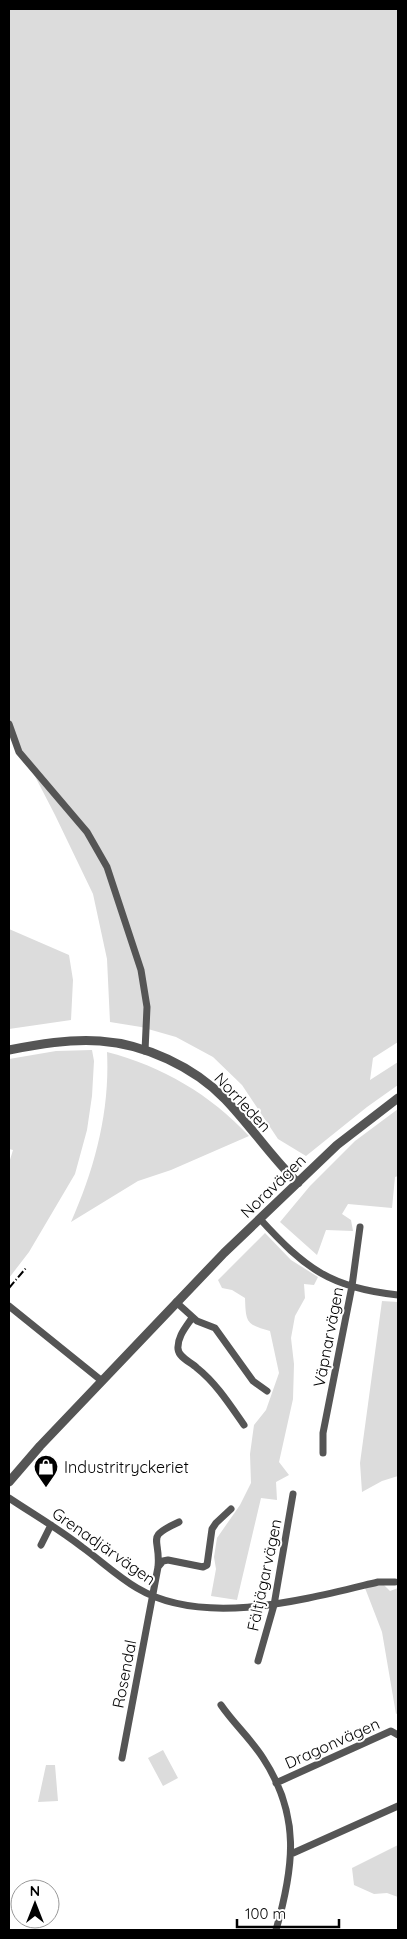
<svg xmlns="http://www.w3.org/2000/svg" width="407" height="1939" viewBox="0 0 407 1939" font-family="Quicksand,sans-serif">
  <rect width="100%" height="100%" fill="#fff"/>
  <path fill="#dcdcdc" d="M9,9H398V1042L373,1058L370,1080L398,1062V1085L367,1107L306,1156L278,1139L242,1085L213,1057L176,1037L141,1027L110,1022L107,959L93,894L55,815L9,726Z
    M9,929L69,955L73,980L71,1020L9,1029Z
    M92,1050L94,1061L92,1096L87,1130L75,1174L29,1252L9,1278V1163L13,1150L9,1149V1059L56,1051Z
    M107,1052C162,1066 211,1095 249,1136L171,1170L138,1181L71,1222C95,1168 110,1111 107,1052Z
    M398,1109V1176L395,1177L392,1208L348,1204L342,1214L351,1220L353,1231L326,1230L317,1255L280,1222L310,1186L355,1141Z
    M265,1233L291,1260L318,1277L314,1285L304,1284L305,1298L295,1316L291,1338L294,1364L293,1399L279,1462L289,1475L276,1482L277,1500L261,1498L237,1600L211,1596L216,1569L214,1557L217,1538L240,1505L251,1483L250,1454L254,1425L266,1410L279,1373L270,1331C246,1324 246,1323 245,1298L232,1290L222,1288L218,1280Z
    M382,1301L398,1302V1476L382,1481L362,1492L360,1463Z
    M383,1584L390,1591L398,1588V1713L396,1714L382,1632L365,1588Z
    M163,1750L178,1778L163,1786L148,1758Z
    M46,1765H55L58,1801L38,1802Z
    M398,1845V1897L387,1893L374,1894L354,1885L352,1868Z"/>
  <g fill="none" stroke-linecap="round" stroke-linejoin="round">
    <path stroke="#555" stroke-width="7" d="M9,724L19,752L87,832L107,867L141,970L147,1007L145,1051
      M260,1219C305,1268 330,1288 398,1295
      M176,1302L197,1321L215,1328L253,1381L267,1391
      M9,1306L102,1381
      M192,1318C186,1327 177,1337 178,1349C179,1358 191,1362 197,1368C216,1383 230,1405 244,1425
      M323,1453V1433L352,1286L360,1227
      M9,1498C33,1514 59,1529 82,1547C100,1560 117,1576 137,1588C204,1628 307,1599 378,1582H395
      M41,1545L51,1525
      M158,1567L163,1561L168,1560L203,1567L207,1565L212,1529L216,1523L231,1509
      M258,1661L274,1605L293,1494
      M221,1705C234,1724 251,1739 263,1758C301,1816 294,1867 276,1930
      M122,1758L158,1567C161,1537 144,1538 179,1522
      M276,1783L391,1731L398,1735
      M291,1854L398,1806"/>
    <path stroke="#555" stroke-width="9" d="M9,1050C39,1044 69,1039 100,1041C145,1044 194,1067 225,1099C251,1126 271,1157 298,1183
      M9,1482L40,1446L224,1253L337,1145L398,1098"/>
    <path stroke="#000" stroke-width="2" stroke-dasharray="8 2.5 1 2.5" stroke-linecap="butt" d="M9,1288L26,1268"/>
  </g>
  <defs>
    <symbol id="shop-pin" viewBox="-11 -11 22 30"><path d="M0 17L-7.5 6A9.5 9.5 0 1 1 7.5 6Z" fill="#000" stroke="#fff"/><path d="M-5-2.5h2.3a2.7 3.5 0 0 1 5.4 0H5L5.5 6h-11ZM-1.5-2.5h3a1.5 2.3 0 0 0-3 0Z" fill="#fff"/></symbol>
  </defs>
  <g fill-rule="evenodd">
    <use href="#shop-pin" x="32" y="1453" width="28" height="38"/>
  </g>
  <g text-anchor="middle" stroke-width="4" stroke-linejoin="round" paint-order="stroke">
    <g font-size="16" fill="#000" stroke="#fff">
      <text transform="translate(243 1102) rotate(47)" y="6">Norrleden</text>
      <text transform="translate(273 1186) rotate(-44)" y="6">Noravägen</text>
      <text transform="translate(328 1337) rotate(-79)" y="6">Väpnarvägen</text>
      <text transform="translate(104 1546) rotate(35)" y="6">Grenadjärvägen</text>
      <text transform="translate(264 1575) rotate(-78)" y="6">Fältjägarvägen</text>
      <text transform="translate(124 1674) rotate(-79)" y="6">Rosendal</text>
      <text transform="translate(332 1743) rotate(-24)" y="6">Dragonvägen</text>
    </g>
    <g font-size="16" fill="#000" stroke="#fff" text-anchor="start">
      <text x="64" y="1473">Industritryckeriet</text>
    </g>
  </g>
  <rect width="407" height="1939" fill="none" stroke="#000000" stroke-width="20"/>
  <g transform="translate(35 1904)"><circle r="24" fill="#ffffff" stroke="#999999"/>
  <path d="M0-4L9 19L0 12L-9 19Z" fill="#000000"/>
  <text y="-8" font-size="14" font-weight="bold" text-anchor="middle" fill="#000000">N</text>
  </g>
  <path d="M237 1919v8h102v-8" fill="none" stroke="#000000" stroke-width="2.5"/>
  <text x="245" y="1919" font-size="15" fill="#000000" stroke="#ffffff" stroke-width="4" paint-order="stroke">100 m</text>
</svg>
